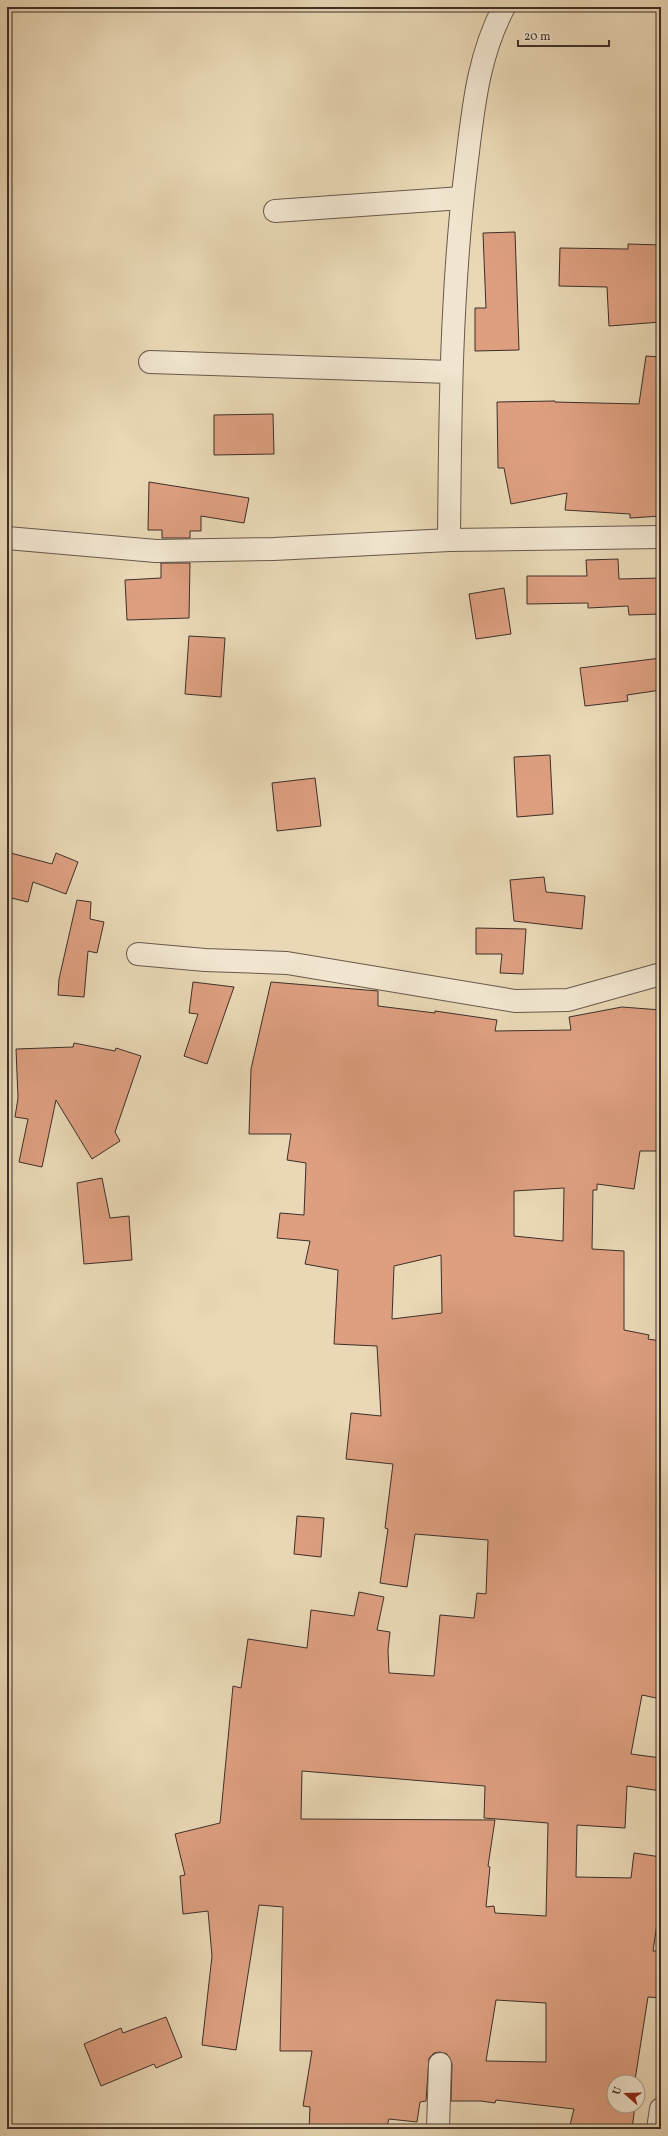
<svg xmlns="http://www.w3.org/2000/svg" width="668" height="2136" viewBox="0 0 668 2136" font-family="Vollkorn,serif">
  <rect width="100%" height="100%" fill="#e9d7b5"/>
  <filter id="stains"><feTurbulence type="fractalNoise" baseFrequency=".005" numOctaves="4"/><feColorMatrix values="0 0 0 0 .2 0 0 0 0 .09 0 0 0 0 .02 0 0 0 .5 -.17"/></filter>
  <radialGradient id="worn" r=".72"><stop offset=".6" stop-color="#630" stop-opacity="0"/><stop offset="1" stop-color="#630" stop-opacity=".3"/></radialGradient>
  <path fill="#dd9f80" stroke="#3d2f28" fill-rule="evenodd" d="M515,232L519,350L475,351V308H486L483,233Z
    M628,244L661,245V322L609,326L607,287L559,286L560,248L628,249Z
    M646,356L661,357V516L630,518V514L565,510L567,493L511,504L504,468H498L497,402L555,401V402L639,404Z
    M273,414L274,454L214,455V415Z
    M149,482L249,498L244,523L201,516V531H190V538H162V530H148Z
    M618,559L619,579L661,578V614L629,615L628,606L588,608V603L527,604V576H587L586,560Z
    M161,563H190L189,618L127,620L125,580L161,578Z
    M504,588L511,634L476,639L469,594Z
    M189,636L225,638L221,697L185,694Z
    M661,658V690L627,695L628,701L585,706L580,668Z
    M550,755L553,814L517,817L514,757Z
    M315,778L321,826L277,831L272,783Z
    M7,852L52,864L56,853L78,862L66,894L33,882L28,902L7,897Z
    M544,877L546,892L585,896L582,929L514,921L510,880Z
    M77,900L91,902L90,919L104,922L97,953L88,951L84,997L58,995L59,979Z
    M476,928L526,929L523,974L500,973L502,954H476Z
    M193,982L234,987L207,1064L184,1056L198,1014L189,1013Z
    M271,982L378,991V1006L435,1013V1011L497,1020L495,1031L571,1030L569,1017L622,1007L661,1010V1151H640L634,1189L597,1184V1190H593L592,1249L624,1251V1330L649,1335L648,1339L661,1341V1699L642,1695L631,1754L661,1758V1791L627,1786L625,1828L577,1825L576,1877L631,1878L634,1853L661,1857V1897L653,1951H661V1998L648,1997L635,2080L638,2081V2084V2082H614V2106H635L632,2129H569L574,2109L496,2100L495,2103L481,2101H451L452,2064L447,2054L440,2052L434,2053L429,2058L426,2101L420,2102L417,2122L389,2119L386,2129H309L310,2107L303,2106L312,2051H280L283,1907L259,1905L236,2050L202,2045L212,1956L208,1911L183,1914L180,1876L185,1875L175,1834L220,1823L233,1686L241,1688L248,1639L307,1648L311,1610L354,1616L359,1592L384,1597L377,1630L390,1632L388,1650L389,1673L434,1676L440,1615L474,1618L477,1593L486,1594L488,1540L415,1534L407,1587L380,1583L388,1529L385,1528L393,1464L346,1459L351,1413L381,1416L377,1346L334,1344L338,1270L305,1264L310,1241L277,1238L280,1213L304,1215L306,1163L287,1160L291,1134H249L251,1069ZM564,1188L563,1241L514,1236V1191ZM441,1255L442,1313L392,1319L394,1266ZM302,1771L485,1786L484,1818L548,1823L546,1916L495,1913L494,1906L486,1907L490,1867L488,1866L495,1820L301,1819ZM496,2000L546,2003V2062L486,2061Z
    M74,1043L115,1051L116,1048L141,1056L115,1132L120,1141L92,1159L56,1100L42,1167L19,1162L28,1119L15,1117L18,1098L16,1049L73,1047Z
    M102,1178L110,1218L129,1216L132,1260L84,1264L77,1183Z
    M297,1516L324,1518L321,1557L294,1554Z
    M166,2017L182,2057L156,2068L154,2064L101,2086L84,2044L121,2028L123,2033Z"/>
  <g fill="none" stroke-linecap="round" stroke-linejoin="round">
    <defs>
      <path id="minor" d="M275,211L462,198
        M150,362L450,372
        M7,538L156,551L274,549L449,540L661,537
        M449,540C450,415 451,292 466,168C473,112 477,58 504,7
        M138,954L205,960L287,963L515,1001L568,1000L661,974
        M438,2129L440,2064
        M658,2129L661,2109"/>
    </defs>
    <use href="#minor" stroke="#68594b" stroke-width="24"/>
    <use href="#minor" stroke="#f1e5cf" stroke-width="22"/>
  </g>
  <rect width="668" height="2136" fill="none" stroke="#e9d7b5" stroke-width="24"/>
  <rect x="8" y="8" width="652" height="2120" fill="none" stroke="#3d2f28" stroke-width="2"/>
  <rect x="12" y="12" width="644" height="2112" fill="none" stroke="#3d2f28"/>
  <g transform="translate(626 2094) rotate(290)"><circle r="19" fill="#f1e5cf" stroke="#a99c8c"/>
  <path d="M0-3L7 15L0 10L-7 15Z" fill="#8f2418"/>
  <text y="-6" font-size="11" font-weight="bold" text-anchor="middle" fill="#3d2f28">U</text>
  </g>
  <path d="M518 40v6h91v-6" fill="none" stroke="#3d2f28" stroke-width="2"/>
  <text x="524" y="40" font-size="12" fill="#3d2f28" stroke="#f1e5cf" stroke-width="3" paint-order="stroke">20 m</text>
  <rect width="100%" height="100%" filter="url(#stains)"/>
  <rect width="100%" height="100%" fill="url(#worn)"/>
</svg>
